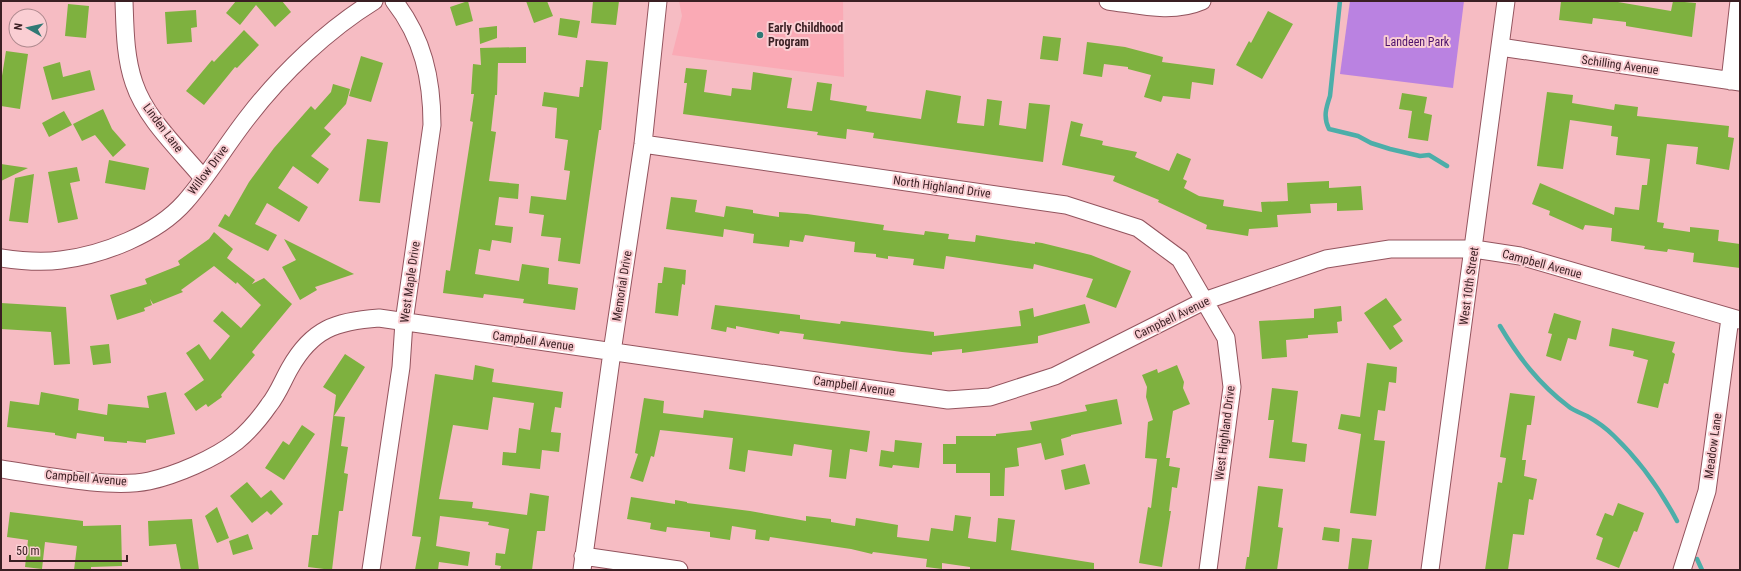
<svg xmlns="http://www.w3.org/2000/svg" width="1741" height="571" viewBox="0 0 1741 571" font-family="'Roboto Condensed',sans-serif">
  <rect width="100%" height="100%" fill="#f6bcc3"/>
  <path fill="#faaab5" d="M679,1H843L844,77L672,55L682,16Z"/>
  <path fill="#ba82e1" d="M1350,1H1464L1453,88L1340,74Z"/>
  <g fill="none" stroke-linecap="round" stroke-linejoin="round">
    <path stroke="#4caea9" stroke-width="4.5" d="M1340,1L1330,96C1326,108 1323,117 1329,129L1358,136L1371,143L1390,149L1420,156L1429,155L1447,166
      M1500,326C1519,358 1539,384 1568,406C1574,411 1581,413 1587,416C1596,421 1607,429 1614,436C1639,460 1661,491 1677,521
      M1697,559L1702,570"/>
  </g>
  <path fill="#7eb13f" d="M236,1H282L291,12L275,27L256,5L240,25L226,13Z
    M468,1L473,21L456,26L450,7Z
    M526,1H547L553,16L534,23Z
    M593,1H619L616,25L591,23Z
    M1561,1H1612L1671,11L1673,1L1696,3L1692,37L1626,26V22L1593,18L1592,24L1559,20Z
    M68,4L89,6L86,38L65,36Z
    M196,10L197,27L191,28L192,42L167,44L165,12Z
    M1268,11L1293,24L1262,79L1236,65L1249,41L1251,43Z
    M560,18L580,21L577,38L558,35Z
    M497,26V38L480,44L479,28Z
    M244,30L259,45L237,68L235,67L204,105L186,91L212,60L214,62Z
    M1043,36L1061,38L1058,61L1040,59Z
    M1087,42L1125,47L1163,57L1162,62L1215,69L1213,85L1192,82L1190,99L1163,96L1161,102L1144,97L1151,75L1128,69V67L1104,64L1102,77L1083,74Z
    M526,47V63H498L497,95H495L491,131L496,132L489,181L519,184L518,199L499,197L495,225L513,227L511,243L492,240L490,251L479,249L475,274L519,281L522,264L549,268L548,284L578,288L575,310L523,303L524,299L484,294L483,298L443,293L446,270L450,271L473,122L470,121L474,94H471L473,64L481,65L480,48Z
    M6,51L28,54L20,109L1,106V82Z
    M361,56L383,63L371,102L349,96Z
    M586,60L608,62L601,130H599L580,264L558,261L561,238L541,236L544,215L529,213L531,196L566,200L570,171L564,170L568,140L555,138L557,108L542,106L544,92L579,97L580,87H583Z
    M60,62L63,77L90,70L95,90L52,100L43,67Z
    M686,68L707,70L704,92L731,96L732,88L751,90L753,72L792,78L787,108L812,111L817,82L832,84L830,100L867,106L866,111L921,119L926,90L961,96L957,123L984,126L987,99L1002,101L999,125L1026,129L1029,103L1050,105L1043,162L873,138L874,133L847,129L846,139L817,135L818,132L683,114L687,83H684Z
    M333,84L350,89L346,104L324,128L331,134L311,156L329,169L318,184L293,166L278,188L308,207L299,222L267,203L255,224L277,235L268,251L218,226L225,214L229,217L249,182L274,148L311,106L315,110L331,92Z
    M1547,92L1573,95L1572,103L1614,110L1615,104L1638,107L1637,116L1729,126L1728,137L1734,138L1729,170L1696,164L1698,147L1667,144L1657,222L1664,223L1663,228L1690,232V227L1719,230L1718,241L1740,244V268L1693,262L1694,253L1668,249L1667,252L1644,249L1645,246L1611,241L1612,228L1585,225L1583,230L1549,215L1550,211L1532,204L1540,183L1614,215L1615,207L1639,210L1642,185H1647L1650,159L1616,155L1618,137L1611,136L1612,126L1570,120L1563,169L1537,166Z
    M1402,93L1427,97L1424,113L1432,115L1428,141L1408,138L1412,111L1399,109Z
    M103,109L112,129L126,145L113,157L95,135L82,141L73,124Z
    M64,111L72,125L49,137L42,123Z
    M1071,121L1083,124L1080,136L1103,141L1102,145L1137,152L1135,157L1169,171L1177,153L1191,159L1183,179L1187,181L1184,188L1199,196L1224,200L1223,206L1262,212L1261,202L1288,201L1287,183L1329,181V188L1361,186L1363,210L1337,211V203L1310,204L1311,213L1277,215L1278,227L1249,229L1248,236L1206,229L1207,225L1158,202L1159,200L1113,181L1115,176L1062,165Z
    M367,139L388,142L380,203L359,201Z
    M109,160L149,168L145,190L105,183Z
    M1,164L28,168L1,181Z
    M77,167L80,181L70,183L78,219L58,223L48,172Z
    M34,174L28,223L9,221L15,178Z
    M671,197L697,200L695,212L724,217L726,206L753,210V213L779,217V212L807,214L884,225L883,230L924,235L925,231L949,234L948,239L975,242L976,235L1035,244V242L1042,243L1091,255L1131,271L1116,308L1086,297L1093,279L1034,264L1033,269L946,256L944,269L913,265L914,259L888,256V259L876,257V254L854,252L855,242L805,235L803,242L790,240L789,247L753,243L754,234L724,229L723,237L666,229Z
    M214,232L233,249L227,258L255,280L252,284L264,278L292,304L252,352L255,355L221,395L222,397L208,407L206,404L196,411L184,394L204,380L186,353L199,344L210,360L230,336L213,321L222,311L241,328L261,305L237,282L236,284L214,266L181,290L183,292L153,304L150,299L152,305L144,308L145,311L117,320L110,295L147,284L145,279L180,265L178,261L209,239Z
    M284,239L354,274L315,287L317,290L300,300L282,267L296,260Z
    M664,267L686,270L685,285L682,284L678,316L655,313L658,283H662Z
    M1386,298L1402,320L1393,326L1403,341L1390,350L1364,313Z
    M1,303L66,307L70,364L54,365L51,332L1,329Z
    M1085,304L1090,323L1038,336V343L962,353V349L932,352V355L902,352L803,339L804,334L780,331L779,334L736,326V329L727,327L726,332L711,329L715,305L800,315V319L840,324L841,321L934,332V336L1021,326L1019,311L1033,308L1034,317Z
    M1341,306L1342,321L1337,322L1338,333L1308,335V338L1286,340L1287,357L1262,359L1259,321L1314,318V309Z
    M1554,313L1581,321L1576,340L1568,338L1561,361L1546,356L1552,334L1548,333Z
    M1612,328L1675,342L1672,352L1675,354L1668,384L1664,383L1658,408L1637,403L1648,360L1633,356L1634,351L1609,346Z
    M109,344L111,363L93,365L90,346Z
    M345,354L365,367L334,416L345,417L341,446L348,447L344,473L348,474L343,511H339L332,570L308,567L312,535H318L336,395L323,387Z
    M1367,363L1397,367L1396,383L1389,382L1385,411L1378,410L1374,440L1385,441L1376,516L1350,513L1361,434L1338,429L1341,414L1360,417Z
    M475,365L494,369L492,382L563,392L561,408L555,407L551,432L561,433L559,452L542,450L540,469L502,465L503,452L516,453L519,428L530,430L534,403L493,397L488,430L453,425L439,499L473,502L472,508L527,515L530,493L549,496L545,531H537L532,570H500L501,566L495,565L496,553L505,554L509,529L488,525L489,522L440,516L436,546L470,552L468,566L439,562L438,570H415L421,537L412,536L435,374L473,380Z
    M1177,365L1184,382L1183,388L1190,404L1173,411L1166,458H1170L1169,466L1180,468L1177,488L1172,487L1169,511H1171L1162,567L1139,563L1148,507L1151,508L1157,459L1145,458L1148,422L1153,420L1146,397L1147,387L1142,375L1157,369L1158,373Z
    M1272,388L1298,391L1292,442L1307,444L1305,462L1269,458L1274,420H1268Z
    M41,392L79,399L78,410L107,415L108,404L149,408L147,396L166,392L175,434L146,440V443L127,441V443L104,441V437L77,433L76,439L55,435V433L7,427L10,401L39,405Z
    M1510,393L1535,396L1531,425H1527L1522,460H1526L1524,476L1537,479L1533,500L1529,499L1524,535L1513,534L1508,570H1485L1498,482L1502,483L1506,458L1500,457Z
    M644,398L664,401L663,413L703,418L704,410L870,431L867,452L850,449L846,479L829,477L832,450L794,444L792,456L748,450L745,472L729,469L733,438L660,430L654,457L651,456L643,482L630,478L638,454L635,453Z
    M1117,399L1122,424L1071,435V436L1061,439L1064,455L1045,460L1041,443L1017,448L1019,466L1005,468L1004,496H990V473H956V464H943V444H956V436H996V434L1032,430L1030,422L1087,411L1085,405Z
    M302,425L315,434L284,480L265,468L283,441L289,445Z
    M895,440L922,443L919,468L893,465L892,468L879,466L881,450L894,452Z
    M1085,464L1090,484L1065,490L1061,470Z
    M247,482L261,498L271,490L283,504L271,515L267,511L252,523L230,496Z
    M1258,486L1283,489L1278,527L1283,528L1277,570H1245L1247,557H1249Z
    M631,497L675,504V500L687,502V503L750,511L806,521V516L831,519V522L855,526L856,518L898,525L897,537L929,541L931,528L953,531L955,515L971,517L968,538L996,542L998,518L1015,520L1011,550L1094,563V570H970V567L942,563V569L926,567L927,559L873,552L872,554L851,549L770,537L769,541L755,539L756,530L732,526L730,540L710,537V532L667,527L666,532L650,529L651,523L627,519Z
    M1618,503L1644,513L1637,532L1634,531L1619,568L1596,559L1603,538L1596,535L1605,513L1613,516Z
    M217,507L229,538L217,543L205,516Z
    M10,512L83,521V526L121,525L122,566L91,567V570H74L77,546L45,542L42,569L25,567L28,540L7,537Z
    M192,519L199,570H181L176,544L149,546L148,521Z
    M1324,527L1340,529L1339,542L1322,540Z
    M248,534L253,549L233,555L229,541Z
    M1352,538L1372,540L1368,570H1348Z"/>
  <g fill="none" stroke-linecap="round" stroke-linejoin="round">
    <defs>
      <path id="minor" d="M124,1C125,29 125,57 134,83C146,119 179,149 203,178
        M1108,1C1139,5 1172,14 1202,1
        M1500,47L1740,82
        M1730,81L1739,1
        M643,144L1066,205L1138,228L1180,259L1226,338L1232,387L1208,570
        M1,258C21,261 41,263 61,260C103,255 157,234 185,202C208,176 226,145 248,117C282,73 327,30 374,1
        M1,469C42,475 110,489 149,481C176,475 214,459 237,441C249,431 260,418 269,405C278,394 283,380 290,368C312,329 336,321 379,318L948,400L990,397L1055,376L1204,301L1326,259L1390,249H1474L1520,256L1740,320
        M583,556L679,570
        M371,570L401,367L404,322L432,125C432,79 423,38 394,1
        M582,570L612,352L643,144L658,1
        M1430,570L1506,1
        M1682,570L1707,491L1730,318"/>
    </defs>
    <use href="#minor" stroke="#93545e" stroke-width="19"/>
    <use href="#minor" stroke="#fff" stroke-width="17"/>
  </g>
  <circle fill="#307975" stroke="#faced3" stroke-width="1.5" cx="760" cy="35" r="4"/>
  <g text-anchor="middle" stroke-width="4" stroke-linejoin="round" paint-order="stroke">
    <g font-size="12" font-weight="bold" fill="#3a1f23" stroke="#faced3" text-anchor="start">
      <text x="768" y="32">Early Childhood<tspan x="768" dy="14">Program</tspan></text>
    </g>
    <g font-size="12" fill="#4d126c" stroke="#faced3">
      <text x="1417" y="46">Landeen Park</text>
    </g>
    <g font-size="12" fill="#3a1f23" stroke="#faced3">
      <text transform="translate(1620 65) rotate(8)" y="4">Schilling Avenue</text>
      <text transform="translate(163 128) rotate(53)" y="4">Linden Lane</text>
      <text transform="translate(208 170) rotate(-53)" y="4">Willow Drive</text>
      <text transform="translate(942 187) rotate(8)" y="4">North Highland Drive</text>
      <text transform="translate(1542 264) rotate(15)" y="4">Campbell Avenue</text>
      <text transform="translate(410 282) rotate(-82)" y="4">West Maple Drive</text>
      <text transform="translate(622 286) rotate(-81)" y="4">Memorial Drive</text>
      <text transform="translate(1469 286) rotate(-82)" y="4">West 10th Street</text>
      <text transform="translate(1172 318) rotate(-26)" y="4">Campbell Avenue</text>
      <text transform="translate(533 341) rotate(8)" y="4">Campbell Avenue</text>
      <text transform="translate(854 386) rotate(8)" y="4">Campbell Avenue</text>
      <text transform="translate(1225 433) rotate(-83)" y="4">West Highland Drive</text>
      <text transform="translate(1713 446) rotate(-82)" y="4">Meadow Lane</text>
      <text transform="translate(86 478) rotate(5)" y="4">Campbell Avenue</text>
    </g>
  </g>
  <rect width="1741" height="571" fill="none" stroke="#3a1f23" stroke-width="4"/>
  <g transform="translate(28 28) rotate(278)"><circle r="19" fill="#faced3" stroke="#ad888d"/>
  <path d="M0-3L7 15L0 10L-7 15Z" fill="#307975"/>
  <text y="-6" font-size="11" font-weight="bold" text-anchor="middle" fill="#3a1f23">N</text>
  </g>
  <path d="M10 555v6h117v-6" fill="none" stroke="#3a1f23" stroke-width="2"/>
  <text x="16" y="555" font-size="12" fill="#3a1f23" stroke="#faced3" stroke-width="3" paint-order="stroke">50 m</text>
</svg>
